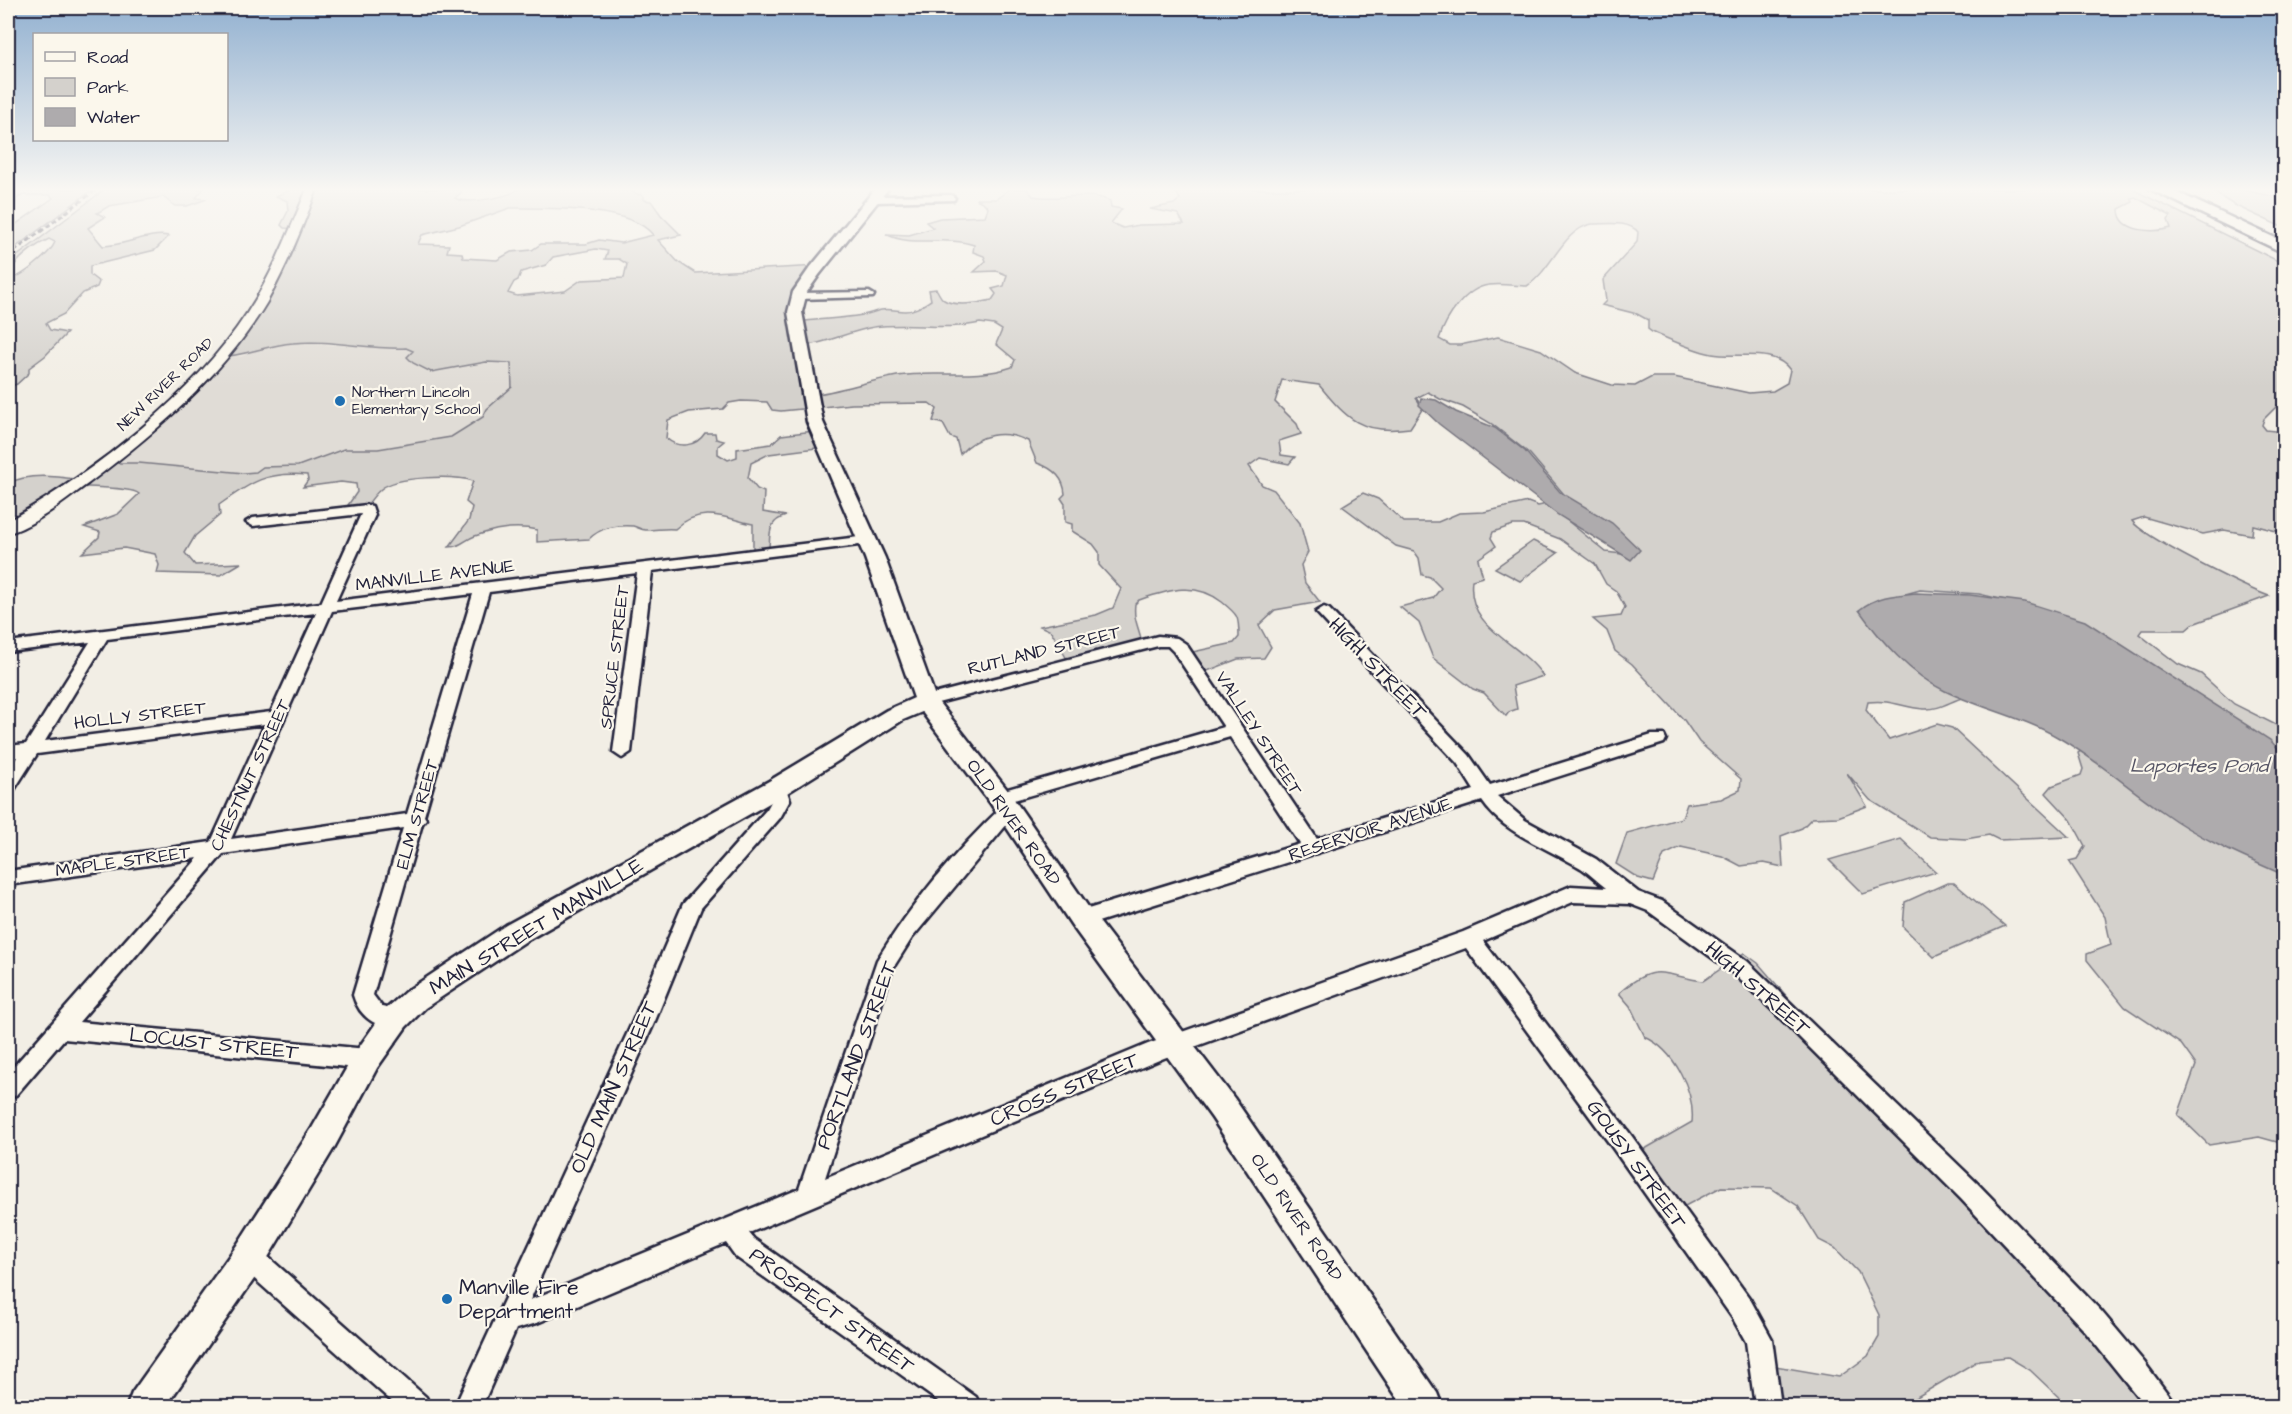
<svg xmlns="http://www.w3.org/2000/svg" width="2292" height="1414" viewBox="0 0 2292 1414" font-family="'Architects Daughter',sans-serif">
  <rect width="100%" height="100%" fill="#f2eee5"/>
  <filter id="ink" filterUnits="userSpaceOnUse"><feTurbulence type="fractalNoise" baseFrequency=".0167" numOctaves="2"/><feDisplacementMap in="SourceGraphic" scale="12" xChannelSelector="R" yChannelSelector="G"/><feConvolveMatrix kernelMatrix="1 2 1 2 8 2 1 2 1" color-interpolation-filters="sRGB"/></filter>
  <g filter="url(#ink)">
    <path fill="#e0dcd6" d="M294,343L406,348L413,351L431,372L486,362L511,363L512,388L487,409L484,417L451,437L378,449H345L298,466L263,467L256,472L244,473L111,463L226,357L242,356L254,350Z"/>
    <path fill="#d4d1cc" stroke="#7b7a84" stroke-width="1.5" fill-rule="evenodd" d="M8,189H93L8,253V230L53,198L50,195H24L17,198L15,207L8,214Z
      M105,189H203L196,198L207,199L187,206H175L163,197L109,206L97,213L105,217L88,228L103,246C125,246 148,232 169,236L155,250L90,266V275L99,282L97,287L83,293L64,314L46,323L50,330L67,333L45,356L29,368V373L17,384L8,387V278C19,281 51,253 55,242L49,239C32,247 18,258 8,274V263Z
      M292,189H461L462,192L455,198C467,205 508,197 519,189H632V192L644,196V200L651,201L661,215L681,235L658,240L678,262L695,273L818,266L803,290L798,322C822,318 857,319 877,311C886,307 897,311 905,311C915,311 923,305 931,300L929,290L936,289C939,292 939,297 944,300C955,307 980,303 992,300L996,294L992,289L1004,286L1007,275L997,271L974,272L986,261L984,256L973,252L974,245C946,235 911,248 886,234L909,235L933,228L926,222L940,218L985,216L988,208L984,203L976,199H996L1010,189H1027L1033,196C1060,201 1085,190 1110,201L1111,207L1122,209L1111,223L1123,228L1139,225L1184,224L1178,214L1150,209L1174,204L1180,199L1174,189H2132L2284,264V399L2264,419L2262,425L2266,430L2284,432V533L2253,525L2252,535L2224,530L2203,534L2144,517L2132,521C2143,537 2246,588 2269,596L2193,624L2186,630H2142L2139,634L2178,664L2201,674L2234,704L2284,729V758L2034,607L1979,594L1920,590L1902,595L1870,621C1892,658 1926,679 1965,697C1950,701 1940,710 1924,709C1902,708 1893,699 1868,702L1866,710L1889,740L1937,724L1952,728L2069,837L1999,840L1989,835L1966,839L1930,837L1870,800L1847,773L1867,806L1838,817L1812,818L1802,828L1781,836L1783,867L1764,863L1741,866L1722,856L1681,847L1664,855L1653,882L1638,878L1616,864L1627,833L1682,818L1687,804L1721,799L1740,790L1741,779L1699,742L1684,720L1632,664L1615,651L1607,631L1593,619L1621,616L1625,607L1616,591L1606,584L1595,564L1560,539L1524,525H1513L1493,532L1491,538L1496,546L1478,559L1483,577L1472,580C1466,630 1521,642 1543,676L1513,686L1517,709L1509,712L1506,716L1484,693L1473,689L1433,658L1419,623L1400,607L1433,598L1441,588L1430,577L1422,575L1419,558L1414,551L1396,546L1342,506L1363,493L1378,499L1404,522H1438L1459,513L1484,512L1528,502L1538,506L1547,504L1606,552L1629,555L1638,548L1613,529L1579,512L1530,454L1492,424L1463,407L1440,399L1428,392L1416,398L1423,408L1410,428C1361,435 1347,419 1319,385L1282,380L1275,402L1297,424L1301,434L1279,441L1281,455L1295,457L1289,464L1260,458L1249,466L1262,485L1274,490L1300,523L1308,552L1301,565L1305,583L1320,602L1275,610L1259,625L1271,647L1264,658L1238,659L1202,673L1188,653L1234,643L1239,637C1239,616 1238,615 1222,602C1195,581 1169,590 1139,600L1135,604C1133,620 1139,627 1142,643L1068,661L1051,631L1040,626L1096,615L1113,608L1121,589L1099,565V552L1093,544L1072,531V524L1065,522V504L1061,498L1065,494C1064,478 1052,468 1037,463L1028,441C1003,429 978,434 960,454L956,439L950,437L943,424L933,421L937,409L929,403L852,404L781,411L772,410L767,402L741,401L729,403L723,409L689,412L668,420L666,438C678,449 696,447 705,433H715L716,439L724,441L718,446V454L728,460L737,457V449L771,444L781,435L814,431L825,447L769,454L751,463L748,478L757,489L764,492L763,512L786,516C768,521 770,533 769,549L753,551V524C725,518 701,505 675,529C664,528 657,530 647,530C642,531 638,527 633,526C616,525 601,527 589,539L537,542V530C517,525 494,529 475,536C464,540 461,547 449,547L469,520L472,507L466,502L473,481C454,475 396,476 381,489C375,494 370,501 366,507L346,508L357,492L356,484L341,482L303,487L308,480L307,475C267,471 251,482 219,505L220,515L195,536L185,553L195,565L241,563L221,575L157,573L159,565L155,554L124,548L82,553L99,537L100,532L84,527L118,514L139,494C133,487 89,488 75,486L8,527V484C27,472 60,477 82,480L107,463H139L244,473L256,472L263,467L298,466L344,449H378L451,437L483,417L487,409L512,387L511,363L486,362L431,372L413,363L407,357L413,351L406,348C369,350 330,339 293,343C267,345 245,356 220,357L245,325L295,229L284,228L281,225L288,211L287,201L276,196ZM2135,197L2171,216L2168,220L2171,228C2155,233 2119,233 2119,209L2133,202L2131,198ZM510,208C544,208 632,206 653,235L621,243L599,240L586,244H541L532,250L511,252L497,260L463,258L462,253L447,252L449,245L418,244L422,235L459,226ZM1592,224C1607,224 1628,220 1638,232L1637,242L1603,280L1606,301L1602,305L1637,314L1648,320V329L1652,332C1671,340 1692,350 1712,354C1737,359 1774,347 1790,370L1787,383L1773,391L1749,393L1674,377H1652L1635,386L1612,385L1575,373L1541,350L1498,337L1460,345H1450L1439,339C1446,318 1465,288 1489,285C1502,283 1515,286 1527,286C1552,270 1563,229 1592,224ZM596,249L608,251L605,259H619L627,264L624,278L581,280L565,291L517,296L508,293L514,282L518,280L521,272L546,265L553,257ZM980,323L994,325L1002,330L996,344L1015,360L1012,367C974,380 936,370 897,376C868,381 840,391 811,395L803,346C828,343 850,331 874,327C909,322 945,331 980,323Z
      M2208,189H2236L2284,198V228L2234,205Z
      M1533,541L1558,553L1520,581L1495,568Z
      M2082,750C2141,800 2214,831 2284,863V1144L2259,1137L2209,1145L2178,1115L2196,1065L2181,1044L2125,1007L2087,960V954L2111,945L2105,917L2069,861L2077,859L2085,846L2071,820L2046,793L2052,786L2081,775L2083,769L2078,753Z
      M1901,839L1936,872L1863,894L1829,860Z
      M1947,883H1954L2005,926L1934,957L1903,927L1905,902Z
      M1744,953L1758,963L1838,1056L2138,1370L2166,1406H2068L2030,1370L2008,1357L1979,1360L1905,1404V1406H1773L1770,1365L1839,1377L1868,1356L1879,1337V1315L1858,1272L1835,1248L1819,1240L1798,1206L1771,1188L1721,1187L1683,1207L1636,1154L1692,1122C1695,1091 1674,1050 1645,1037L1630,1006L1619,993C1655,961 1662,975 1703,981Z"/>
    <path fill="#aeabad" stroke="#76747f" stroke-width="1.5" d="M1421,398L1436,400L1456,412L1495,428L1525,451L1560,492L1612,523L1640,550L1631,560L1558,515L1439,424L1419,405Z
      M1916,593L1970,595L2025,602L2085,621L2270,740L2284,755V875C2243,857 2200,839 2163,812C2128,788 2096,759 2059,738C2023,717 1982,709 1945,691C1911,675 1880,640 1859,610C1877,596 1894,595 1916,593Z"/>
    <g fill="none" stroke-linecap="round" stroke-linejoin="round">
      <defs>
        <path id="minor" d="M951,195L955,198L954,200L875,202L870,199L875,196Z
          M869,292L874,295L873,297L798,299L793,296L798,293Z
          M367,505L372,506L375,515L336,601L867,536L874,540L867,544L652,571L631,752L622,758L613,752L637,573L489,592L424,816L426,819L422,824L373,995L382,1007L403,1012L407,1018L403,1024C380,1033 359,1017 353,995L403,828L223,854L79,1022L367,1049L375,1052L378,1059L375,1066L367,1069L64,1039L16,1095L8,1098V1073L198,858L8,885V871L211,842L265,724L37,754L14,790L8,792V772L17,757L8,758V746L26,744L90,642L8,652V642L321,603L361,514L253,526L246,522L253,518ZM473,594L407,814L231,839L332,611ZM316,613L271,712L45,741L107,639Z
          M1324,607L1329,609L1469,755L1490,785L1652,735H1664L1666,739L1664,743L1497,796L1525,820L1596,859L1638,892L1662,901L1747,961L1977,1183L2101,1311L2144,1362L2170,1397L2174,1406H2145L2083,1329L1961,1199L1772,1010L1733,973L1648,911L1630,904L1573,902L1483,941L1628,1131L1750,1299L1772,1339L1781,1406H1755L1746,1342L1732,1317L1612,1147L1466,948L1164,1058L749,1233L754,1239L976,1397L980,1406H945L736,1257L726,1243L537,1323L516,1329L482,1406H455L633,1021L683,904L767,809L772,800L769,787L772,783H784L790,800L780,818L701,908L655,1021L530,1300L799,1189L877,960C911,905 955,851 1003,806H1015L1018,811L912,938L893,968L825,1178L1148,1044L1463,932L1564,889L1571,886L1606,888C1598,882 1590,874 1581,868C1548,848 1504,834 1482,801L1082,927L1075,925L1072,919L1075,913L1300,844L1230,737L1000,804L994,803L991,798L994,793L1224,727L1174,652L1168,646H1158L926,706L918,701L926,696L1158,636L1177,638L1186,644L1317,839L1474,790L1457,763L1319,615L1316,612Z
          M249,1245L258,1248L426,1397L430,1406H397L240,1266L237,1257L240,1248Z"/>
        <path id="tertiary" d="M307,189H317C302,228 287,266 267,302C224,375 155,433 89,483C68,498 32,528 8,533V521C94,472 192,397 247,313C272,275 289,232 307,189Z"/>
        <path id="secondary" d="M875,189H888L819,275L807,292L802,312L823,422L885,558L936,699L1009,792L1091,911L1234,1098L1437,1393L1442,1406H1403L1212,1118L1073,927L991,804L922,712L903,720L787,793L526,941L425,1008L406,1027L377,1068L334,1148L261,1269L166,1406H127L132,1393L237,1245L312,1128L357,1050L386,1009L405,992L506,925L769,781L887,710L914,698L865,558L807,422L788,312L793,292L809,269Z"/>
        <path id="motorway" d="M2150,189H2170L2284,242V253Z"/>
      </defs>
      <use href="#minor" stroke="#22223b" stroke-width="5"/>
      <use href="#tertiary" stroke="#22223b" stroke-width="4"/>
      <use href="#secondary" stroke="#22223b" stroke-width="5"/>
      <use href="#motorway" stroke="#22223b" stroke-width="5"/>
      <use href="#minor" fill="#fbf7ec" fill-rule="evenodd"/>
      <use href="#tertiary" fill="#fbf7ec" fill-rule="evenodd"/>
      <use href="#secondary" fill="#fbf7ec" fill-rule="evenodd"/>
      <use href="#motorway" fill="#fbf7ec" fill-rule="evenodd"/>
      <path stroke="#22223b" stroke-width="3" stroke-dasharray="5 3" stroke-linecap="butt" d="M8,256L97,189"/>
    </g>
  </g>
  <linearGradient id="sky" x2="0" y2="1"><stop stop-color="#91b0d0"/><stop offset="0.49" stop-color="#f9f7f3"/><stop offset="1" stop-color="#f9f7f3" stop-opacity="0"/></linearGradient>
  <rect width="2292" height="387" fill="url(#sky)"/>
  <g fill="#1f6fb2" stroke="#fbf7ec" stroke-width="2">
    <circle cx="340" cy="401" r="6"/>
    <circle cx="447" cy="1299" r="6"/>
  </g>
  <g text-anchor="middle" stroke-width="4.5" stroke-linejoin="round" paint-order="stroke">
    <g font-size="15" fill="#22223b" stroke="#fbf7ec">
      <text transform="translate(165 384) rotate(-44)" y="5">NEW RIVER ROAD</text>
    </g>
    <g font-size="15" fill="#22223b" stroke="#fbf7ec" text-anchor="start">
      <text x="352" y="397">Northern Lincoln<tspan x="352" dy="17">Elementary School</tspan></text>
    </g>
    <g font-size="18" fill="#22223b" stroke="#fbf7ec">
      <text transform="translate(435 575) rotate(-7)" y="6">MANVILLE AVENUE</text>
      <text transform="translate(1044 650) rotate(-14)" y="6">RUTLAND STREET</text>
      <text transform="translate(614 657) rotate(-83)" y="6">SPRUCE STREET</text>
      <text transform="translate(140 715) rotate(-7)" y="6">HOLLY STREET</text>
      <text transform="translate(1259 733) rotate(57)" y="6">VALLEY STREET</text>
      <text transform="translate(250 775) rotate(-65)" y="6">CHESTNUT STREET</text>
      <text transform="translate(417 814) rotate(-74)" y="6">ELM STREET</text>
      <text transform="translate(1014 822) rotate(55)" y="6">OLD RIVER ROAD</text>
      <text transform="translate(1370 829) rotate(-18)" y="6">RESERVOIR AVENUE</text>
      <text transform="translate(123 861) rotate(-8)" y="6">MAPLE STREET</text>
      <text transform="translate(1297 1217) rotate(56)" y="6">OLD RIVER ROAD</text>
    </g>
    <g font-size="20" font-style="italic" fill="#535263" stroke="#fbf7ec">
      <text x="2199" y="772">Laportes Pond</text>
    </g>
    <g font-size="21" fill="#22223b" stroke="#fbf7ec">
      <text transform="translate(1378 668) rotate(46)" y="7">HIGH STREET</text>
      <text transform="translate(536 926) rotate(-31)" y="7">MAIN STREET MANVILLE</text>
      <text transform="translate(1758 988) rotate(41)" y="7">HIGH STREET</text>
      <text transform="translate(214 1043) rotate(6)" y="7">LOCUST STREET</text>
      <text transform="translate(856 1055) rotate(-70)" y="7">PORTLAND STREET</text>
      <text transform="translate(613 1087) rotate(-66)" y="7">OLD MAIN STREET</text>
      <text transform="translate(1064 1089) rotate(-23)" y="7">CROSS STREET</text>
      <text transform="translate(1637 1164) rotate(54)" y="7">GOUSY STREET</text>
      <text transform="translate(832 1310) rotate(36)" y="7">PROSPECT STREET</text>
    </g>
    <g font-size="21" fill="#22223b" stroke="#fbf7ec" text-anchor="start">
      <text x="459" y="1294">Manville Fire<tspan x="459" dy="24">Department</tspan></text>
    </g>
  </g>
  <rect width="2292" height="1414" fill="none" stroke="#fbf7ec" stroke-width="30"/>
  <rect x="15" y="15" width="2262" height="1384" fill="none" stroke="#22223b" stroke-width="2" filter="url(#ink)"/>
  <rect x="33" y="33" width="195" height="108" fill="#fbf7ec" stroke="#a4a2a5" stroke-width="1.5"/>
  <rect x="45" y="52" width="30" height="9" fill="#fbf7ec" stroke="#a4a2a5" stroke-width="1.5"/>
  <text x="87" y="63" font-size="18" fill="#22223b">Road</text>
  <rect x="45" y="78" width="30" height="18" fill="#d4d1cc" stroke="#a4a2a5" stroke-width="1.5"/>
  <text x="87" y="93" font-size="18" fill="#22223b">Park</text>
  <rect x="45" y="108" width="30" height="18" fill="#aeabad" stroke="#a4a2a5" stroke-width="1.5"/>
  <text x="87" y="123" font-size="18" fill="#22223b">Water</text>
</svg>
